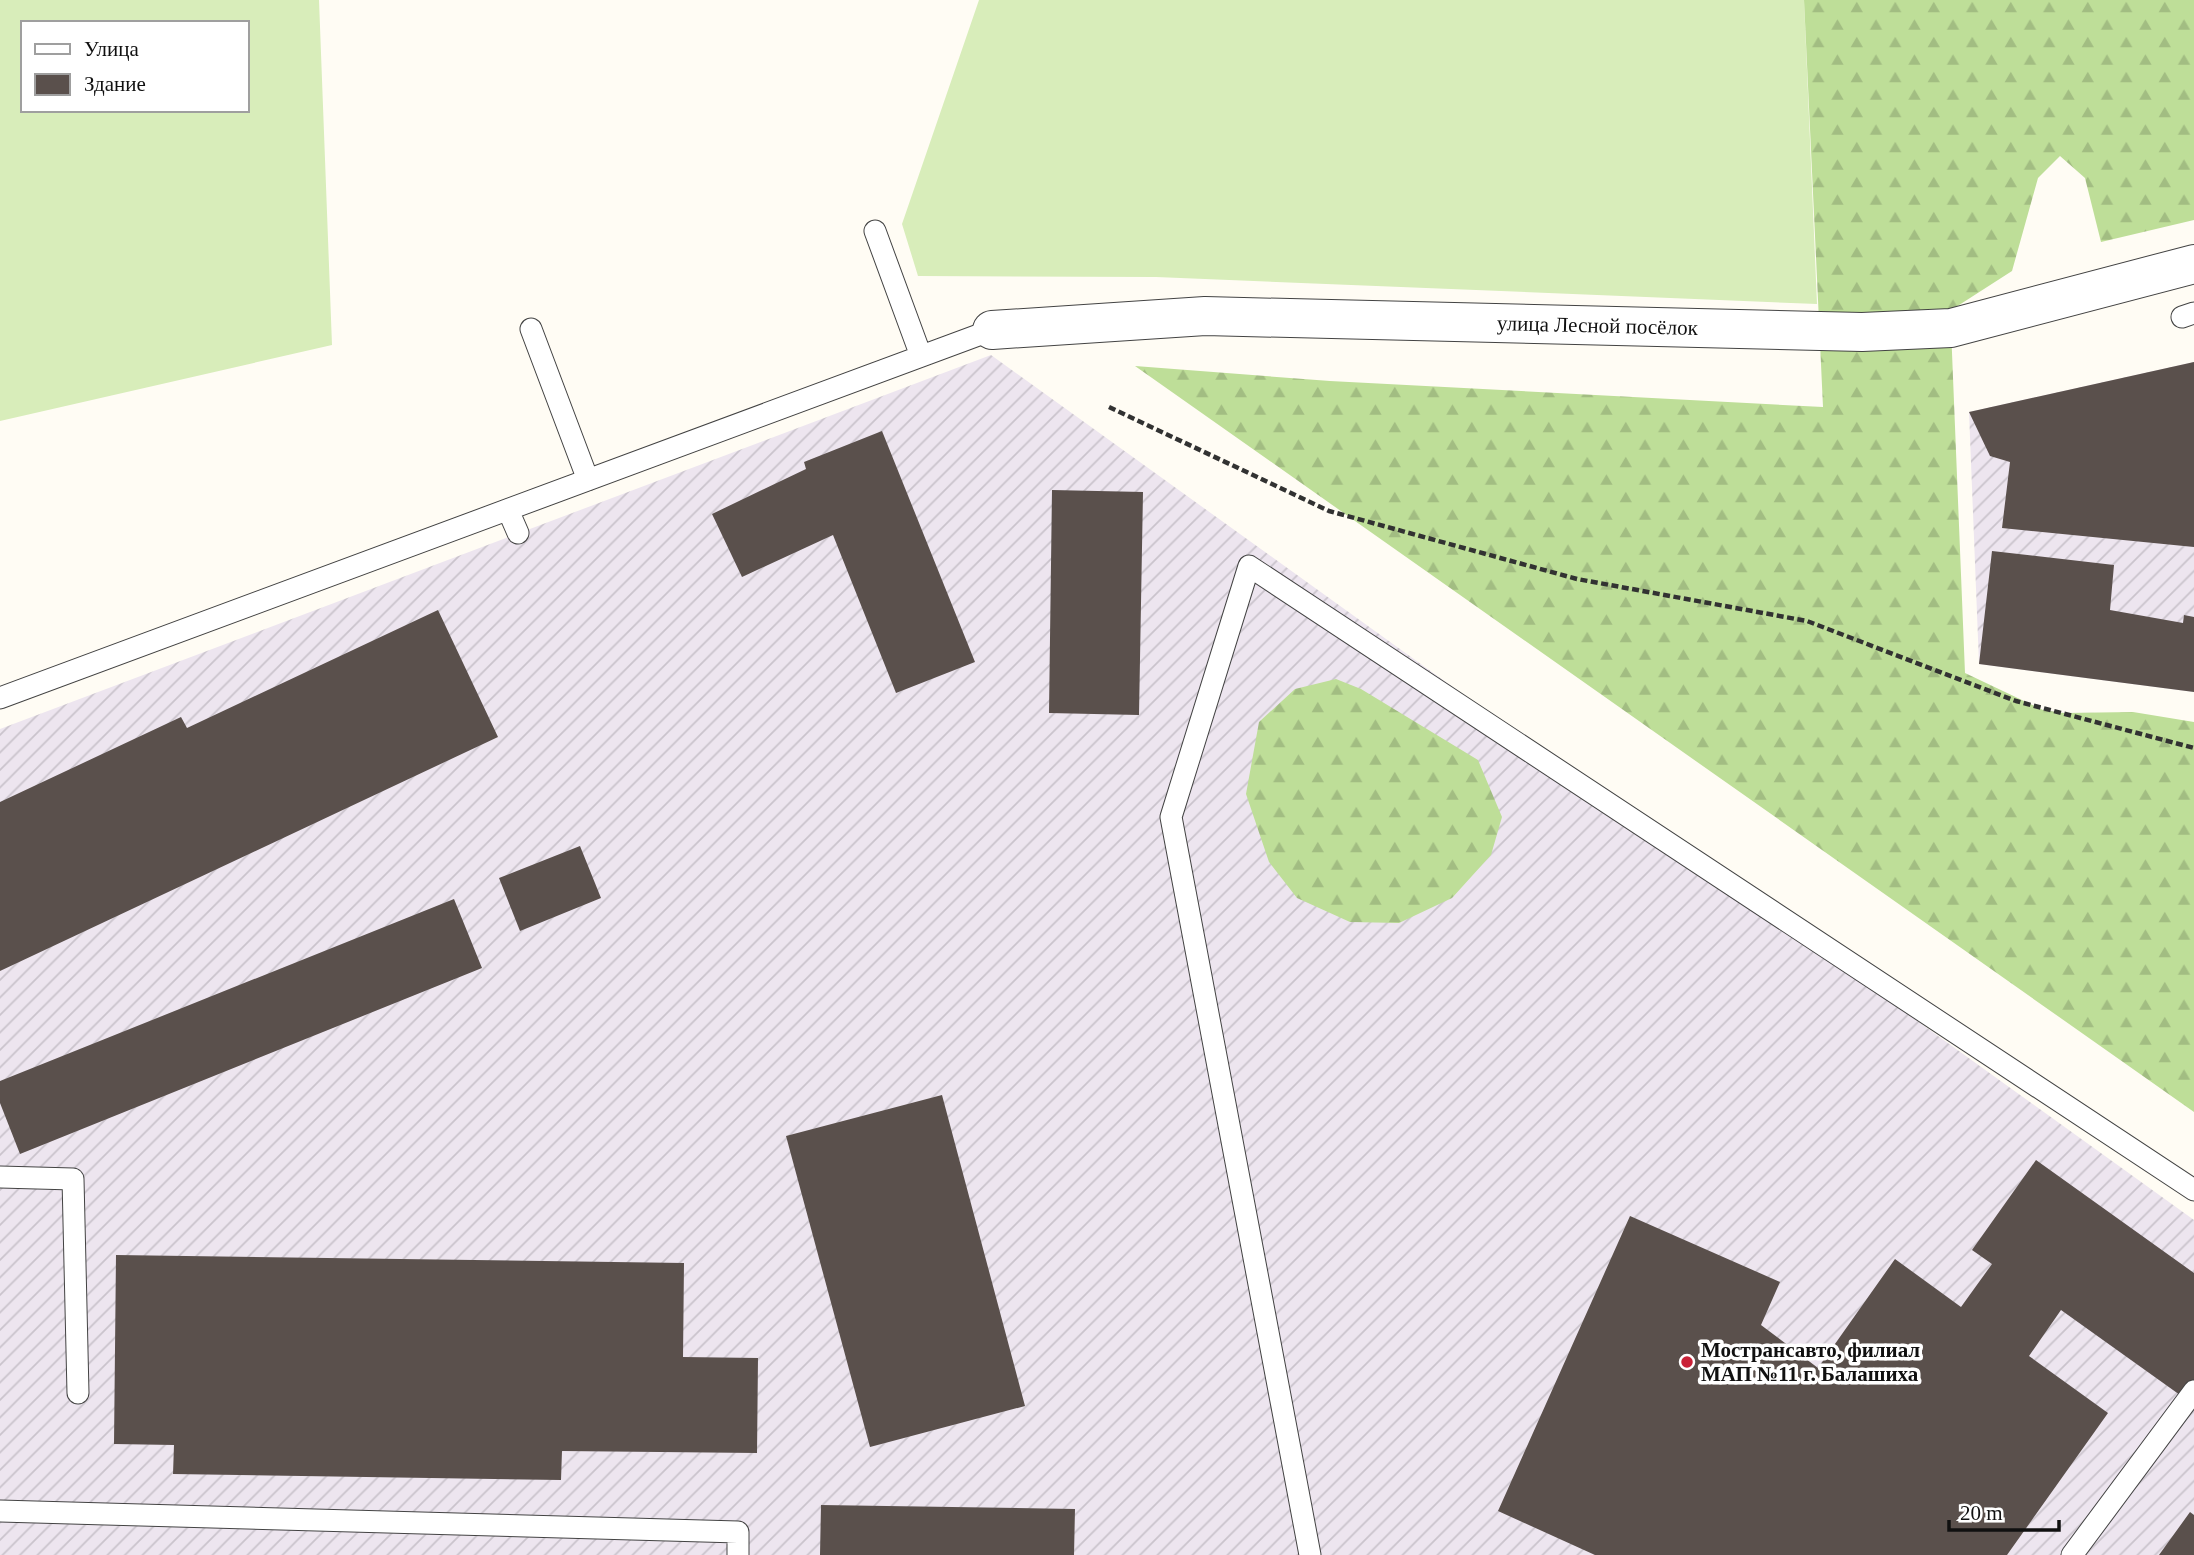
<svg xmlns="http://www.w3.org/2000/svg" width="2194" height="1555" viewBox="0 0 2194 1555" font-family="Georgia,serif">
  <defs>
    <pattern id="industrial-furrows" width="10" height="10" patternUnits="userSpaceOnUse" patternTransform="scale(1.75)"><rect width="10" height="10" fill="#ede5ef"/><path d="M-1 1l2-2M0 10L10 0M9 11l2-2" fill="none" stroke="#cac3cc"/></pattern>
    <pattern id="forest-firs" width="22" height="20" patternUnits="userSpaceOnUse" patternTransform="scale(1.75)"><rect width="22" height="20" fill="#bede98"/><path d="M5 1l3.5 6h-7zM16 11l3.5 6h-7z" fill="#a2bd82"/></pattern>
  </defs>
  <rect width="100%" height="100%" fill="#fffcf4"/>
  <path fill="url(#industrial-furrows)" d="M991,355L2194,1220V1555H0V729Z
    M2194,362V692L1979,664L1969,412Z"/>
  <path fill="#d8edba" fill-rule="evenodd" d="M0,0H319L332,345L0,421ZM23,23H247V110H23Z
    M979,0H1804L1817,304L1156,277L918,276L902,224Z"/>
  <path fill="url(#forest-firs)" d="M1804,0H2194V220L2101,242L2085,178L2060,156L2038,178L2012,271L1956,307L1951,328L1965,673L2043,710L2064,713L2133,712L2194,722V1112L1135,366L1330,381L1823,407Z
    M1336,679L1361,689L1478,760L1502,817L1491,855L1452,898L1399,923L1350,922L1297,898L1269,862L1246,794L1259,722L1295,689Z"/>
  <path fill="#5a504c" d="M2194,362V547L2002,528L2010,462L1990,456L1969,412Z
    M882,431L975,662L896,693L833,535L742,577L712,514L806,469L804,462Z
    M1052,490L1143,492L1139,715L1049,713Z
    M1992,551L2114,565L2110,610L2183,623L2184,615L2194,617V692L1979,664Z
    M438,610L498,737L0,971V802L181,717L187,728Z
    M580,846L601,898L520,931L499,878Z
    M454,899L482,968L20,1154L0,1103V1081Z
    M942,1095L1025,1406L870,1447L786,1136Z
    M2036,1160L2194,1273V1405L2061,1310L2029,1356L2108,1413L2007,1555H1595L1498,1511L1630,1216L1780,1282L1761,1325L1818,1368L1895,1259L1961,1307L1992,1264L1972,1250Z
    M116,1255L684,1263L683,1357L758,1358L757,1453L562,1451L561,1480L173,1474L174,1445L114,1444Z
    M821,1505L1075,1509L1074,1555H820Z
    M2190,1512L2194,1515V1555H2159Z"/>
  <g fill="none" stroke-linecap="round" stroke-linejoin="round">
    <defs>
      <path id="service" d="M875,231L921,356
        M2182,317L2194,313
        M531,329L588,480
        M508,510L518,533
        M0,698L992,330
        M0,1177L73,1179L78,1393
        M0,1511L738,1532V1555
        M1310,1555L1171,817L1249,566L2194,1190
        M2072,1555L2194,1391"/>
      <g id="minor">
        <path id="s1" d="M992,330L1205,316L1862,332L1951,328L2194,264"/>
      </g>
    </defs>
    <use href="#service" stroke="#434343" stroke-width="23"/>
    <use href="#minor" stroke="#434343" stroke-width="40"/>
    <path stroke="#323232" stroke-width="4.5" stroke-dasharray="7 3.5" stroke-linecap="butt" d="M1109,407L1329,511L1577,579L1807,621L2016,701L2194,748"/>
    <use href="#service" stroke="#fff" stroke-width="21"/>
    <use href="#minor" stroke="#fff" stroke-width="38"/>
  </g>
  <circle fill="#c92036" stroke="#fff" stroke-width="2.5" cx="1687" cy="1362" r="7"/>
  <g text-anchor="middle" stroke-width="7" stroke-linejoin="round" paint-order="stroke">
    <g font-size="21" fill="#101010" stroke="#fff">
      <text dy="7" stroke="none"><textPath href="#s1" startOffset="606">улица Лесной посёлок</textPath></text>
    </g>
    <g font-size="21" font-weight="bold" fill="#101010" stroke="#fff" text-anchor="start">
      <text x="1701" y="1357">Мострансавто, филиал<tspan x="1701" dy="24">МАП №11 г. Балашиха</tspan></text>
    </g>
  </g>
  <rect x="21" y="21" width="228" height="91" fill="#ffffff" stroke="#9f9f9f" stroke-width="2"/>
  <rect x="35" y="44" width="35" height="10" fill="#ffffff" stroke="#9f9f9f" stroke-width="2"/>
  <text x="84" y="56" font-size="21" fill="#101010">Улица</text>
  <rect x="35" y="74" width="35" height="21" fill="#5a504c" stroke="#9f9f9f" stroke-width="2"/>
  <text x="84" y="91" font-size="21" fill="#101010">Здание</text>
  <path d="M1949 1520v10h110v-10" fill="none" stroke="#101010" stroke-width="3.5"/>
  <text x="1960" y="1520" font-size="21" fill="#101010" stroke="#ffffff" stroke-width="5" paint-order="stroke">20 m</text>
</svg>
